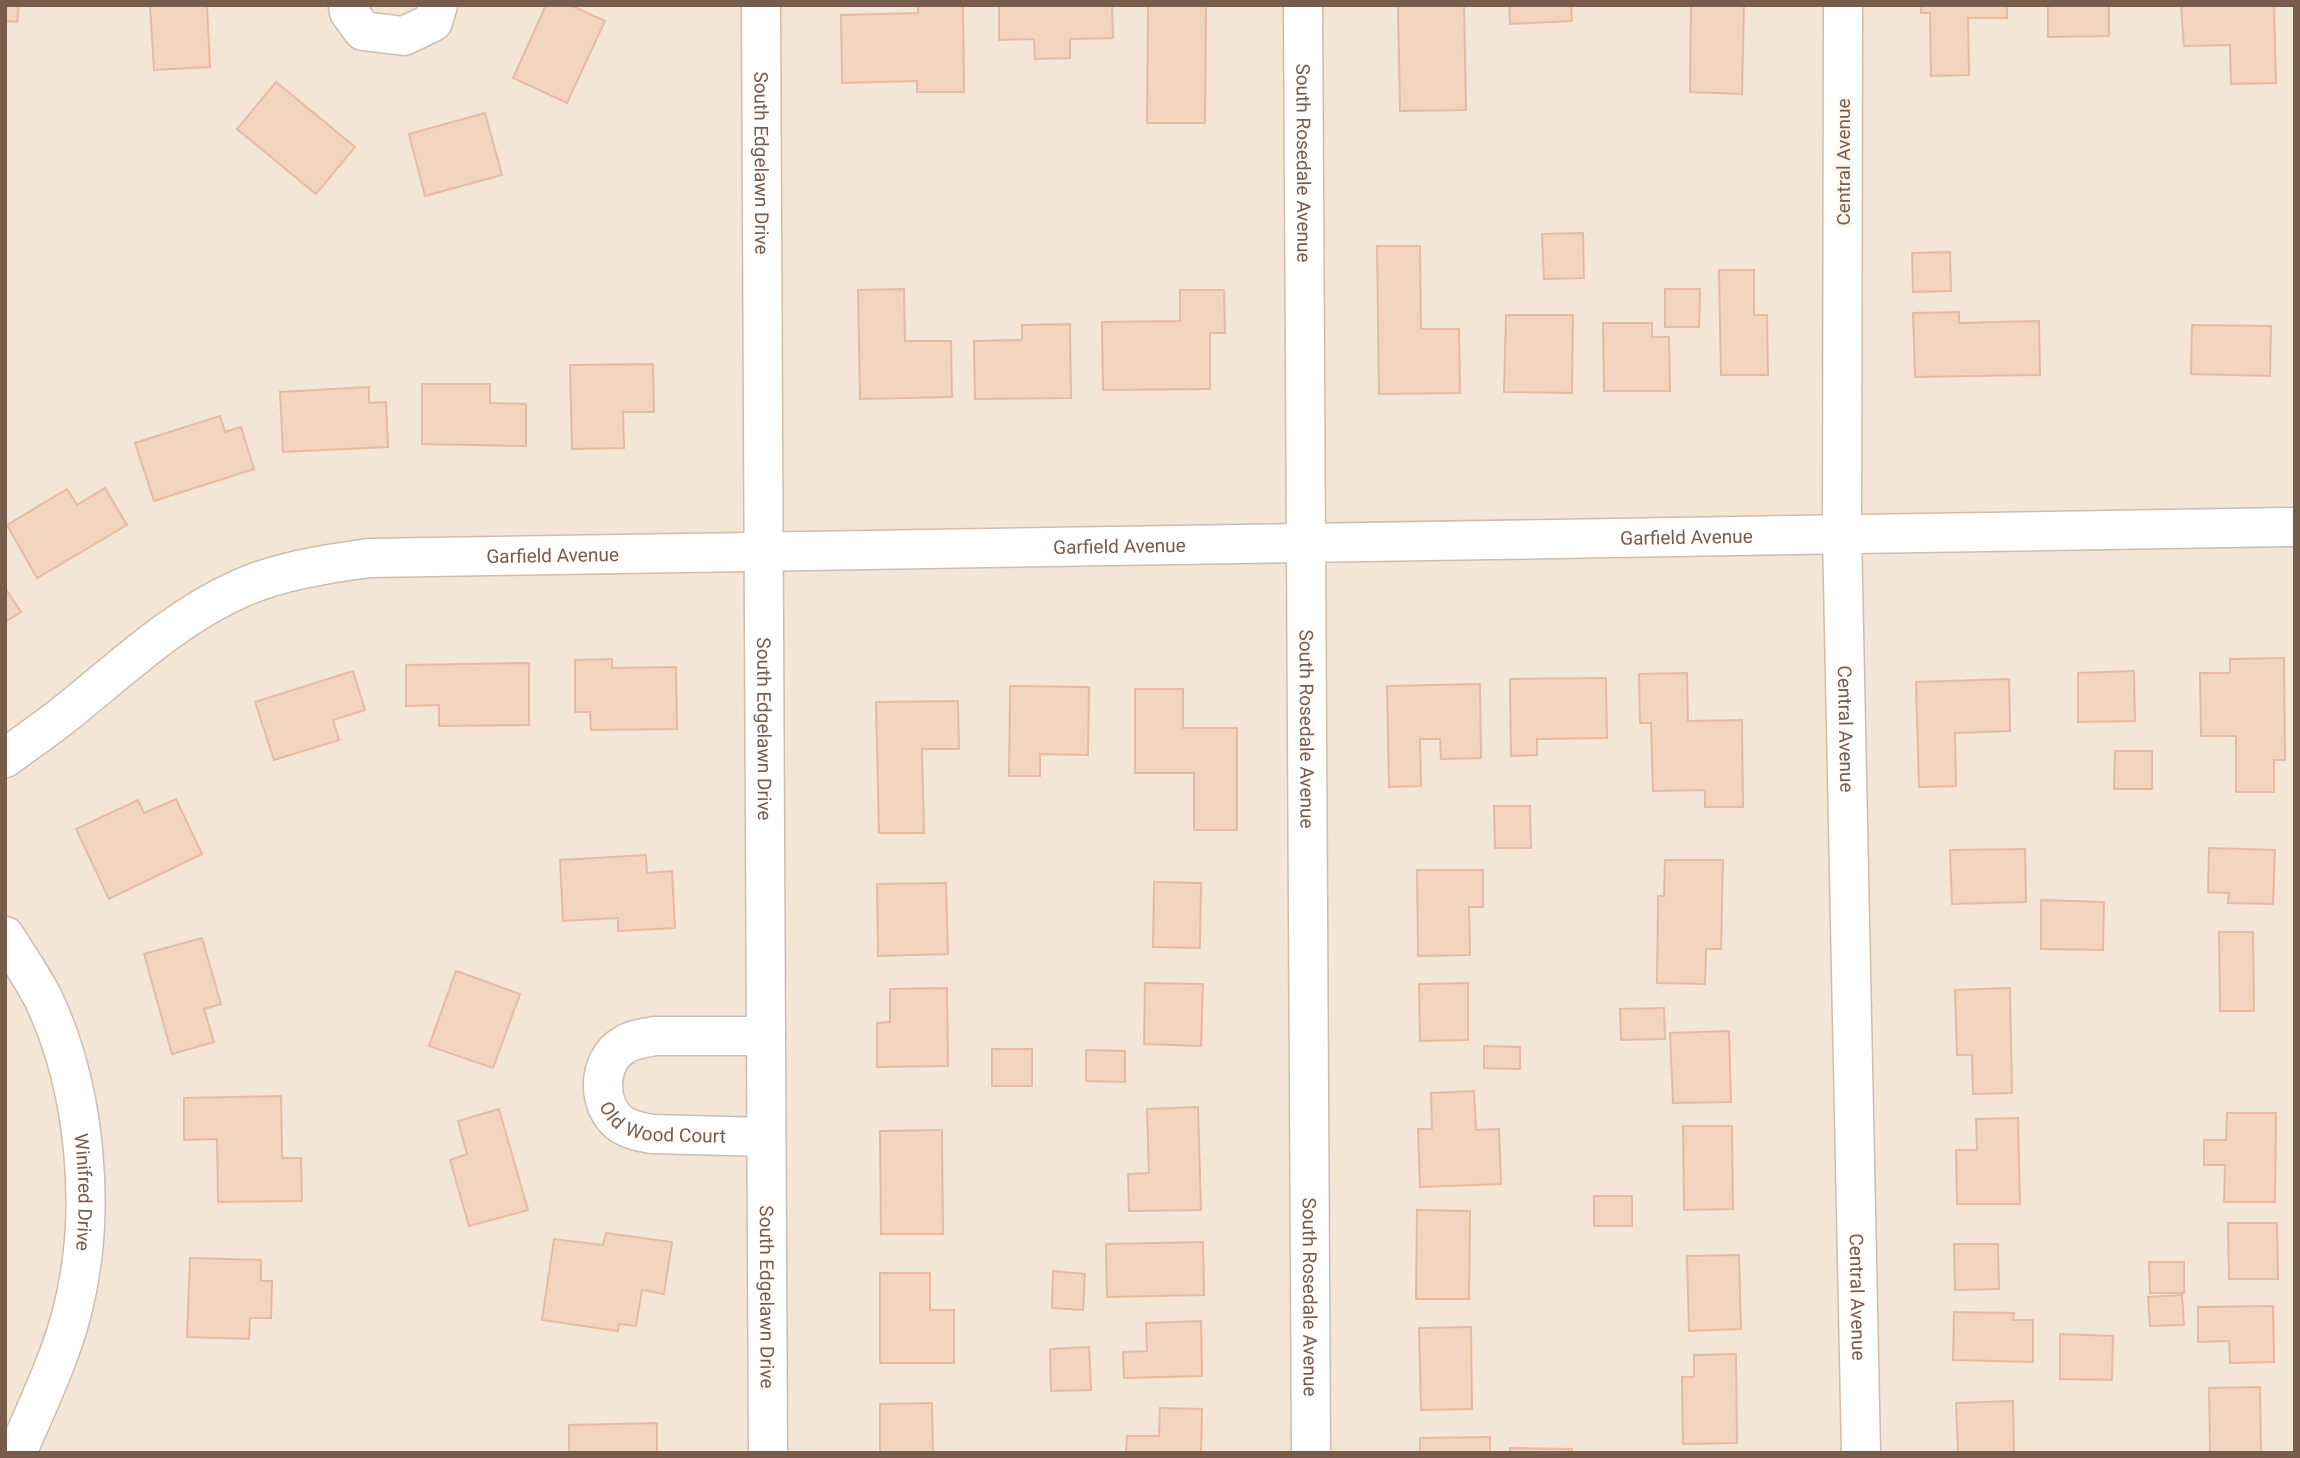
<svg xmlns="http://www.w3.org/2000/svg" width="2300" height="1458" viewBox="0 0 2300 1458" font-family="Roboto,sans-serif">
  <rect width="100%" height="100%" fill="#fcf4e8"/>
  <path fill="#f4e6d6" d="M5,5H2295V1453H5Z"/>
  <path fill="#f2d4bf" stroke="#e5baa0" stroke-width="2" d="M5,5H19L17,22L5,21Z
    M150,5H207L210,67L154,70Z
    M546,5H570L605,21L567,103L513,78Z
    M918,5H963L964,92H917V81L842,83L841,15L918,13Z
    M999,5H1112L1113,38L1070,39V58L1035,59L1034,39L999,40Z
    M1148,5H1206L1205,123H1147Z
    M1398,5H1464L1466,110L1400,111Z
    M1509,5H1571L1572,21L1510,24Z
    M1691,5H1744L1742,94L1690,92Z
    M1921,5H2007V18H1968L1969,75L1931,76L1930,13H1921Z
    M2048,5H2109V36L2048,37Z
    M2181,5H2274L2276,83L2231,84L2230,45L2184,46Z
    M276,82L355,147L316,194L237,129Z
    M485,113L502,175L425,196L409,134Z
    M1583,233L1584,278L1544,279L1542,234Z
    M1377,246H1420L1421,329H1459L1460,393L1379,394Z
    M1950,252L1951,291L1913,292L1912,253Z
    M1719,270H1754V315H1767L1768,375H1721Z
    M904,289L905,341H951L952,397L860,399L858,290Z
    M1665,289H1700L1699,327H1665Z
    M1180,290H1224L1225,333H1210V389L1103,390L1102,322L1180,321Z
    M1959,312V323L2039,321L2040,375L1915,377L1913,313Z
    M1506,315H1573L1572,393L1504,392Z
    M1603,323H1652V337H1669L1670,391H1604Z
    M1070,324L1071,398L975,399L974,341L1022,340V325Z
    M2192,325L2271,326L2270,376L2191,374Z
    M653,364L654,412H623L624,448L572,449L570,365Z
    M422,384H490V403L526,404V446L422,444Z
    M369,387V403L386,402L388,447L283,452L280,392Z
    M220,416L225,432L241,427L254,469L154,501L135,443Z
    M105,488L127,525L37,578L7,525L67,489L77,505Z
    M5,588L21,612L5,622Z
    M2284,658L2285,760H2274V792H2236V736H2201L2200,673H2230V659Z
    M612,659V668L676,667L677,729L591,730L590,712H575V660Z
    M529,663V725L439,726V705L406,706V665Z
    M353,671L365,710L333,720L339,740L274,760L255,702Z
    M2134,671L2135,721L2078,722V673Z
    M1687,673L1688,721L1742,720L1743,807H1705V790L1653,791L1651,723H1640L1639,674Z
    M1606,678L1607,738L1537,739V755L1511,756L1510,679Z
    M2009,679L2010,731L1955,733L1956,786L1919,787L1916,682Z
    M1480,684L1481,758L1441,759L1440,739H1420L1421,786L1389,787L1387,686Z
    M1010,686L1089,687L1088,755L1040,754V776H1009Z
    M1135,689H1183V728H1237V830H1194V773H1135Z
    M958,701L959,749H922L924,833H879L876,702Z
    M2115,751H2152V789H2114Z
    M176,799L202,854L109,899L76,829L138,800L144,813Z
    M1494,806H1530L1531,848H1495Z
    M2209,848L2275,850L2273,904L2228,903L2229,893L2208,892Z
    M2025,849L2026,902L1952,904L1950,850Z
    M646,855L647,873L672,871L675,928L618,931V918L563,921L560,860Z
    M1665,860H1723L1721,949H1706L1705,984L1657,983L1658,896H1664Z
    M1417,870H1483V907H1469L1470,955L1418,956Z
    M1154,882L1201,883L1200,948L1153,947Z
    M946,883L948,954L878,956L877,884Z
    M2041,900L2104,902L2103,950L2041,949Z
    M2219,932H2253L2254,1011H2220Z
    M202,938L221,1004L204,1009L214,1042L172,1054L144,954Z
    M456,971L520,994L493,1068L429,1046Z
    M1145,983L1203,984L1201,1046L1144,1044Z
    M1468,983V1040L1420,1041L1419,984Z
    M947,988L948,1066L877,1067V1023L890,1022V989Z
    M2010,988L2012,1093L1973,1094L1972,1055H1957L1955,990Z
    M1664,1008L1665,1039L1621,1040L1620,1009Z
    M1729,1031L1731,1102L1673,1103L1670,1033Z
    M1484,1046L1520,1047V1069L1484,1068Z
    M992,1049H1032V1086H992Z
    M1086,1050L1125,1051V1082L1086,1081Z
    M1474,1091L1476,1130L1499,1129L1501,1184L1420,1187L1418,1129H1432L1431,1093Z
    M281,1096L282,1158H301L302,1201L218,1202L217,1139L184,1140V1098Z
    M1198,1107L1201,1210L1129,1211L1128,1174L1149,1173L1147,1109Z
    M499,1109L528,1210L469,1226L450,1160L467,1154L458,1121Z
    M2227,1113H2276L2275,1202H2224L2225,1165H2204V1140H2226Z
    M2018,1118L2020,1204H1957L1956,1150H1977L1976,1119Z
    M1683,1126H1732L1733,1209L1684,1210Z
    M942,1130L943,1234H881L880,1131Z
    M1594,1196H1632V1226H1594Z
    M1417,1210L1470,1211L1469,1299H1416Z
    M2228,1223H2277L2278,1279H2229Z
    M606,1233L672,1242L664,1294L642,1290L636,1326L619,1324L618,1331L542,1320L554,1239L603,1245Z
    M1203,1242L1204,1295L1107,1297L1106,1244Z
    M1954,1244H1998L1999,1289L1955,1290Z
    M1739,1255L1741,1329L1689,1331L1687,1256Z
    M190,1258L261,1260V1281H272L271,1318H250L249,1339L187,1337Z
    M2149,1262H2184V1293H2150Z
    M1053,1271L1085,1274L1083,1310L1052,1308Z
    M880,1273H930V1310H954V1363H880Z
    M2182,1295L2184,1325L2150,1326L2148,1297Z
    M2273,1306L2274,1362L2230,1363L2229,1341L2198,1342V1307Z
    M1954,1312L2014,1313L2013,1320H2033V1362L1953,1360Z
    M1201,1321L1202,1376L1124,1378L1123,1352L1147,1351L1146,1323Z
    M1471,1327L1472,1409L1421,1410L1419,1328Z
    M2060,1334L2113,1336L2112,1380L2060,1379Z
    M1089,1347L1091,1390L1051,1391L1050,1349Z
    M1736,1354L1737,1443L1683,1444L1682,1377H1694V1355Z
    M2260,1387L2261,1453H2210L2209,1388Z
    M2013,1401L2014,1453H1958L1956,1403Z
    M932,1403L933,1453H880V1404Z
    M1160,1408L1202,1409L1201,1453H1126L1127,1436H1159Z
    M657,1423V1453H569V1425Z
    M1490,1437V1453H1420V1438Z
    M1510,1448L1572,1449V1453H1510Z"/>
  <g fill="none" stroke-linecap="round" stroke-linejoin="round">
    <defs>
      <g id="minor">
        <path d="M348,5L349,12L363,31L404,36L433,22L438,5"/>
        <path id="s1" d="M761,5L768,1453"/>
        <path id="s2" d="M1303,5L1311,1453"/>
        <path id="s3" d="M1843,5L1842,533L1861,1453"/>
        <path id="s4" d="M5,758C24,744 43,731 61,717C118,672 172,619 239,589C279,571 326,564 369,558L2295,527"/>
        <path id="s5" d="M5,936C18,957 33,978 44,1000C86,1090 97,1212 73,1308C61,1358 37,1406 17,1453"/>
        <path id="s6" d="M766,1036H655C644,1038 633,1039 624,1045C597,1060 596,1106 621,1124C630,1130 641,1132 652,1134L766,1137"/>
      </g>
    </defs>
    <use href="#minor" stroke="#cfbcad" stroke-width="41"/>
    <use href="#minor" stroke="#fff" stroke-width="38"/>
  </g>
  <g text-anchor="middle" stroke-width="7" stroke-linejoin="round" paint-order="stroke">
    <g font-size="19" fill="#775b4b" stroke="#fff8ee">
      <text dy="7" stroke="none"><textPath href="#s1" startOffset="158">South Edgelawn Drive</textPath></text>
      <text dy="7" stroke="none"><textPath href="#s2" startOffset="158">South Rosedale Avenue</textPath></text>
      <text transform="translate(1843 162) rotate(-90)" y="7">Central Avenue</text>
      <text dy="7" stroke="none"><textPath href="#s4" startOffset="1741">Garfield Avenue</textPath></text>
      <text dy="7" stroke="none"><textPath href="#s4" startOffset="1174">Garfield Avenue</textPath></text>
      <text dy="7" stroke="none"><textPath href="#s4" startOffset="607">Garfield Avenue</textPath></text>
      <text dy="7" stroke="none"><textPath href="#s1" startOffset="724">South Edgelawn Drive</textPath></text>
      <text dy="7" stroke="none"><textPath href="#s2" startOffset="724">South Rosedale Avenue</textPath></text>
      <text dy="7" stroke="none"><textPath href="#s3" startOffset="724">Central Avenue</textPath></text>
      <text dy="7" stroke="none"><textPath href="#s6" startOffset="275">Old Wood Court</textPath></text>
      <text dy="7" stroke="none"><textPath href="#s5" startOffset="273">Winifred Drive</textPath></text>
      <text dy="7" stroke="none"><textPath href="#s1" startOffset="1292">South Edgelawn Drive</textPath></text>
      <text dy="7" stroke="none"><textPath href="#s2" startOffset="1292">South Rosedale Avenue</textPath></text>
      <text dy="7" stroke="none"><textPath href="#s3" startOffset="1292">Central Avenue</textPath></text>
    </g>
  </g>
  <rect width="2300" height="1458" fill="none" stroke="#775b4b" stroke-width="14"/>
</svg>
